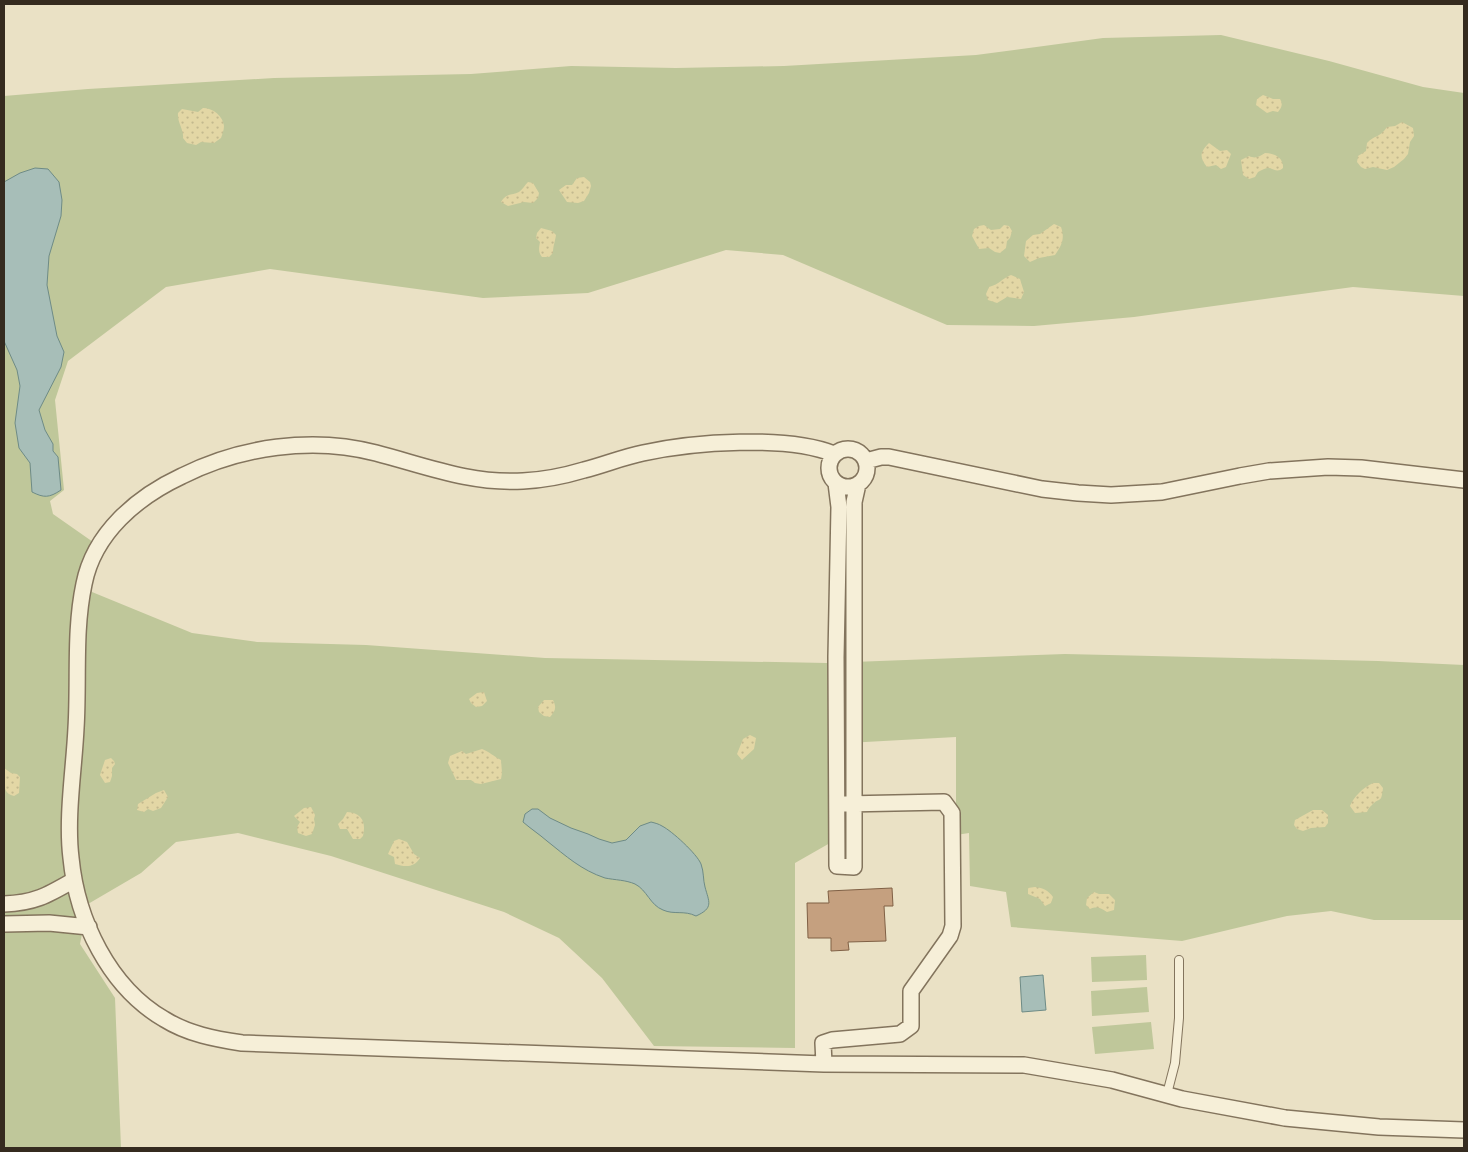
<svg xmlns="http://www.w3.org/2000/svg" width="1468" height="1152" viewBox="0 0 1468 1152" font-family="Lora,serif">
  <defs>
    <pattern id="sand-dots" width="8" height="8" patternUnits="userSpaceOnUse" patternTransform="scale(1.25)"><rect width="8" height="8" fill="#e3d7a5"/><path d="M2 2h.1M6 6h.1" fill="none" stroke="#c3b98e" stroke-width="1.8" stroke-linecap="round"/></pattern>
  </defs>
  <rect width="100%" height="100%" fill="#eae1c5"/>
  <path fill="#bfc79a" d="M1221,35L1329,61L1423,87L1464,93V296L1353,287L1134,317L1034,326L947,325L783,255L726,250L588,293L483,298L270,269L166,287L68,361L55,400L64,490L50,501L53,514L93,542L92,592L192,633L257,642L366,645L545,658L827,663L1065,654L1378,661L1464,665V920H1374L1331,911L1287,916L1182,941L1011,927L1006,892L970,886L969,833L956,835V737L829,744L830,843L795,863V1048L654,1046L602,978L559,938L504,912L331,856L238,833L176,842L141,873L88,904L80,944L115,998L121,1148H4V96L88,89L274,78L471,74L571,66L676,68L784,66L976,55L1103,38Z
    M1146,955L1147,980L1092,982L1091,957Z
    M1147,987L1149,1012L1092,1016L1091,991Z
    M1151,1022L1154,1049L1095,1054L1092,1027Z"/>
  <path fill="url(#sand-dots)" d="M1263,95L1273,99H1280C1283,104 1282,107 1278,112L1273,111L1267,113L1256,105L1257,99Z
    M203,108C213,108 223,116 224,126C224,130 222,135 221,138L214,143L201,142L196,145L187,143L183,138C184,130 177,122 178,113L182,109L198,112Z
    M1402,122L1413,128L1414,136L1410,142L1408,154L1404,159L1394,167L1387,170L1373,167L1365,169L1361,167L1357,162L1358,156L1366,151L1367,143C1374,135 1380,138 1387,127L1395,126Z
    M1209,143L1220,151L1227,150L1231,154L1226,167L1221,169L1216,165L1207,167C1199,157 1200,152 1209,143Z
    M1265,153C1274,153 1284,158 1283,168C1277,173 1275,169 1269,168C1265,168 1262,170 1258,172L1255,177L1249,179L1243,175L1241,160L1249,156C1255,159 1259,157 1265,153Z
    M584,177L590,182L591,186L589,193L584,201L578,203L567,202L559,190L566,185H572L577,178Z
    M528,182L533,183L539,193L538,198L533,203L524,202L508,206L501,202C507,192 512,196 519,192C522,190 525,185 528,182Z
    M1054,224L1061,227C1065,238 1062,245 1055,255L1039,258L1030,262L1024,256L1026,241L1033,235L1040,234Z
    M984,225L991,230L1000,229L1004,225L1009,226L1012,231L1010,238L1007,241L1006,248L1000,253L995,252L989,248L979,249L972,236L974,229L979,226Z
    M541,228L552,231L556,235C555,242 553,246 553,253L549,257H542C538,252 539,248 540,242L536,238L537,233Z
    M1011,275L1020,279L1024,292L1021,299L1007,297L997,303L988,300L986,294L989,287C1000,284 1001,279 1011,275Z
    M484,692L487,701L482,706L476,707L471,703L469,699L477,693Z
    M544,700H553C557,708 555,711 550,717L544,716L539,712L538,707Z
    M750,735L756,738L754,749L742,760L737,754L743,739Z
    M482,749C490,752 493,756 501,760L502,773L501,779L481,784L475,783L471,780H456L448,763L450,756L462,751L466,754Z
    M111,758L114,761L115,764L112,768V776L110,782L105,783L100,775L105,760Z
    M4,768L11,773L17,774L20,777L19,793L14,796C1,793 4,779 4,768Z
    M1373,783H1379L1383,788C1381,805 1380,796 1372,805C1369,807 1368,810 1367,812L1355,813L1350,806C1354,796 1363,788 1373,783Z
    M164,790L168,797L161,808L153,811L148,809L144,812L137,810L138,804L156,793Z
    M311,807L315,815L314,819L315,825L312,834L306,836L298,833L297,827L300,822L294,816L304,808Z
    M1313,810H1322L1328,815V823L1325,827L1311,828L1303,831L1297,829L1294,825L1295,820Z
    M347,812C363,813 366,823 363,836L360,839H353L347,829H340L338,824L343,819Z
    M399,839L407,842L414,854L420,858C414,868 405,867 395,864L394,857L388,854L394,841Z
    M1035,887C1043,888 1048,890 1053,897L1051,903L1045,906L1040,899L1028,894V888Z
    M1094,892L1099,894H1109L1115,900L1114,910L1107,912C1101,908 1097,906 1090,909L1086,905L1087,898Z"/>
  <path fill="#a7beb8" stroke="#6e8b86" d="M35,168L48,169L59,182L62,200L61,216L49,256L47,285L57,336L64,352L61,367L39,410L45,430L53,444V451L58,457L61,490C49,498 44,498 32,492L30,463L19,448L15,423L20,386L17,370L4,341V182L20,173Z
    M532,809H538L550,818L571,828L588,834L599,839L612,843L626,840L640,826L651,822C655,823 659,824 662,826C672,831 697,854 701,864C704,872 703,880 705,887C709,902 714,908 696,916C684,910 674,915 663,910C650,905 647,890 635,884C626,880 615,880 605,878C581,870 566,856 547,841C539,834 531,829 523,822L525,814Z
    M1043,975L1046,1010L1022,1012L1020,977Z"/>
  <path fill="#c5a07f" stroke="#806045" d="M892,888L893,906H884L886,941L848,942L849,950L831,951V938H808L807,903H829L828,891Z"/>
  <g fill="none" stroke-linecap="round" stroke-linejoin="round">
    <defs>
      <path id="service" d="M1167,1094L1175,1063L1179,1018V960"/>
      <path id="minor" d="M829 468a19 19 0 1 1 38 0a19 19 0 1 1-38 0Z
        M834,454C787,435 693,442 643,453C623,457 604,465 584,470C564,476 544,480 523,481C470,484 426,466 376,453C312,436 240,447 182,476C137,497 94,533 84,584C74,631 79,680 76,728C74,770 66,817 71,858C77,920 109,987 164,1019C188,1034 215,1039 242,1043L824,1064L1024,1065L1112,1080L1182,1099L1285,1118L1379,1127L1464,1130
        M866,461L881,457H889L1042,489L1078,493L1111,495L1162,492L1240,476L1269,471L1328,467L1361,468L1464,480
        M836,483L839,507L836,657L837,866L854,867V502L858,484
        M4,904C35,903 48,895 74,880
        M4,924L49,923L89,927
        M824,1064L823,1043L832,1040L900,1034L911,1026V991L950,936L953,926L952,813L944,802L845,804"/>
    </defs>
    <use href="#service" stroke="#83745d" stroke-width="10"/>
    <use href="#minor" stroke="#83745d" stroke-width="18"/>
    <use href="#service" stroke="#f6efd8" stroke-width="8"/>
    <use href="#minor" stroke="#f6efd8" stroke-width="15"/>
  </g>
  <rect width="1468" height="1152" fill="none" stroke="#352b1f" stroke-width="10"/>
</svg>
